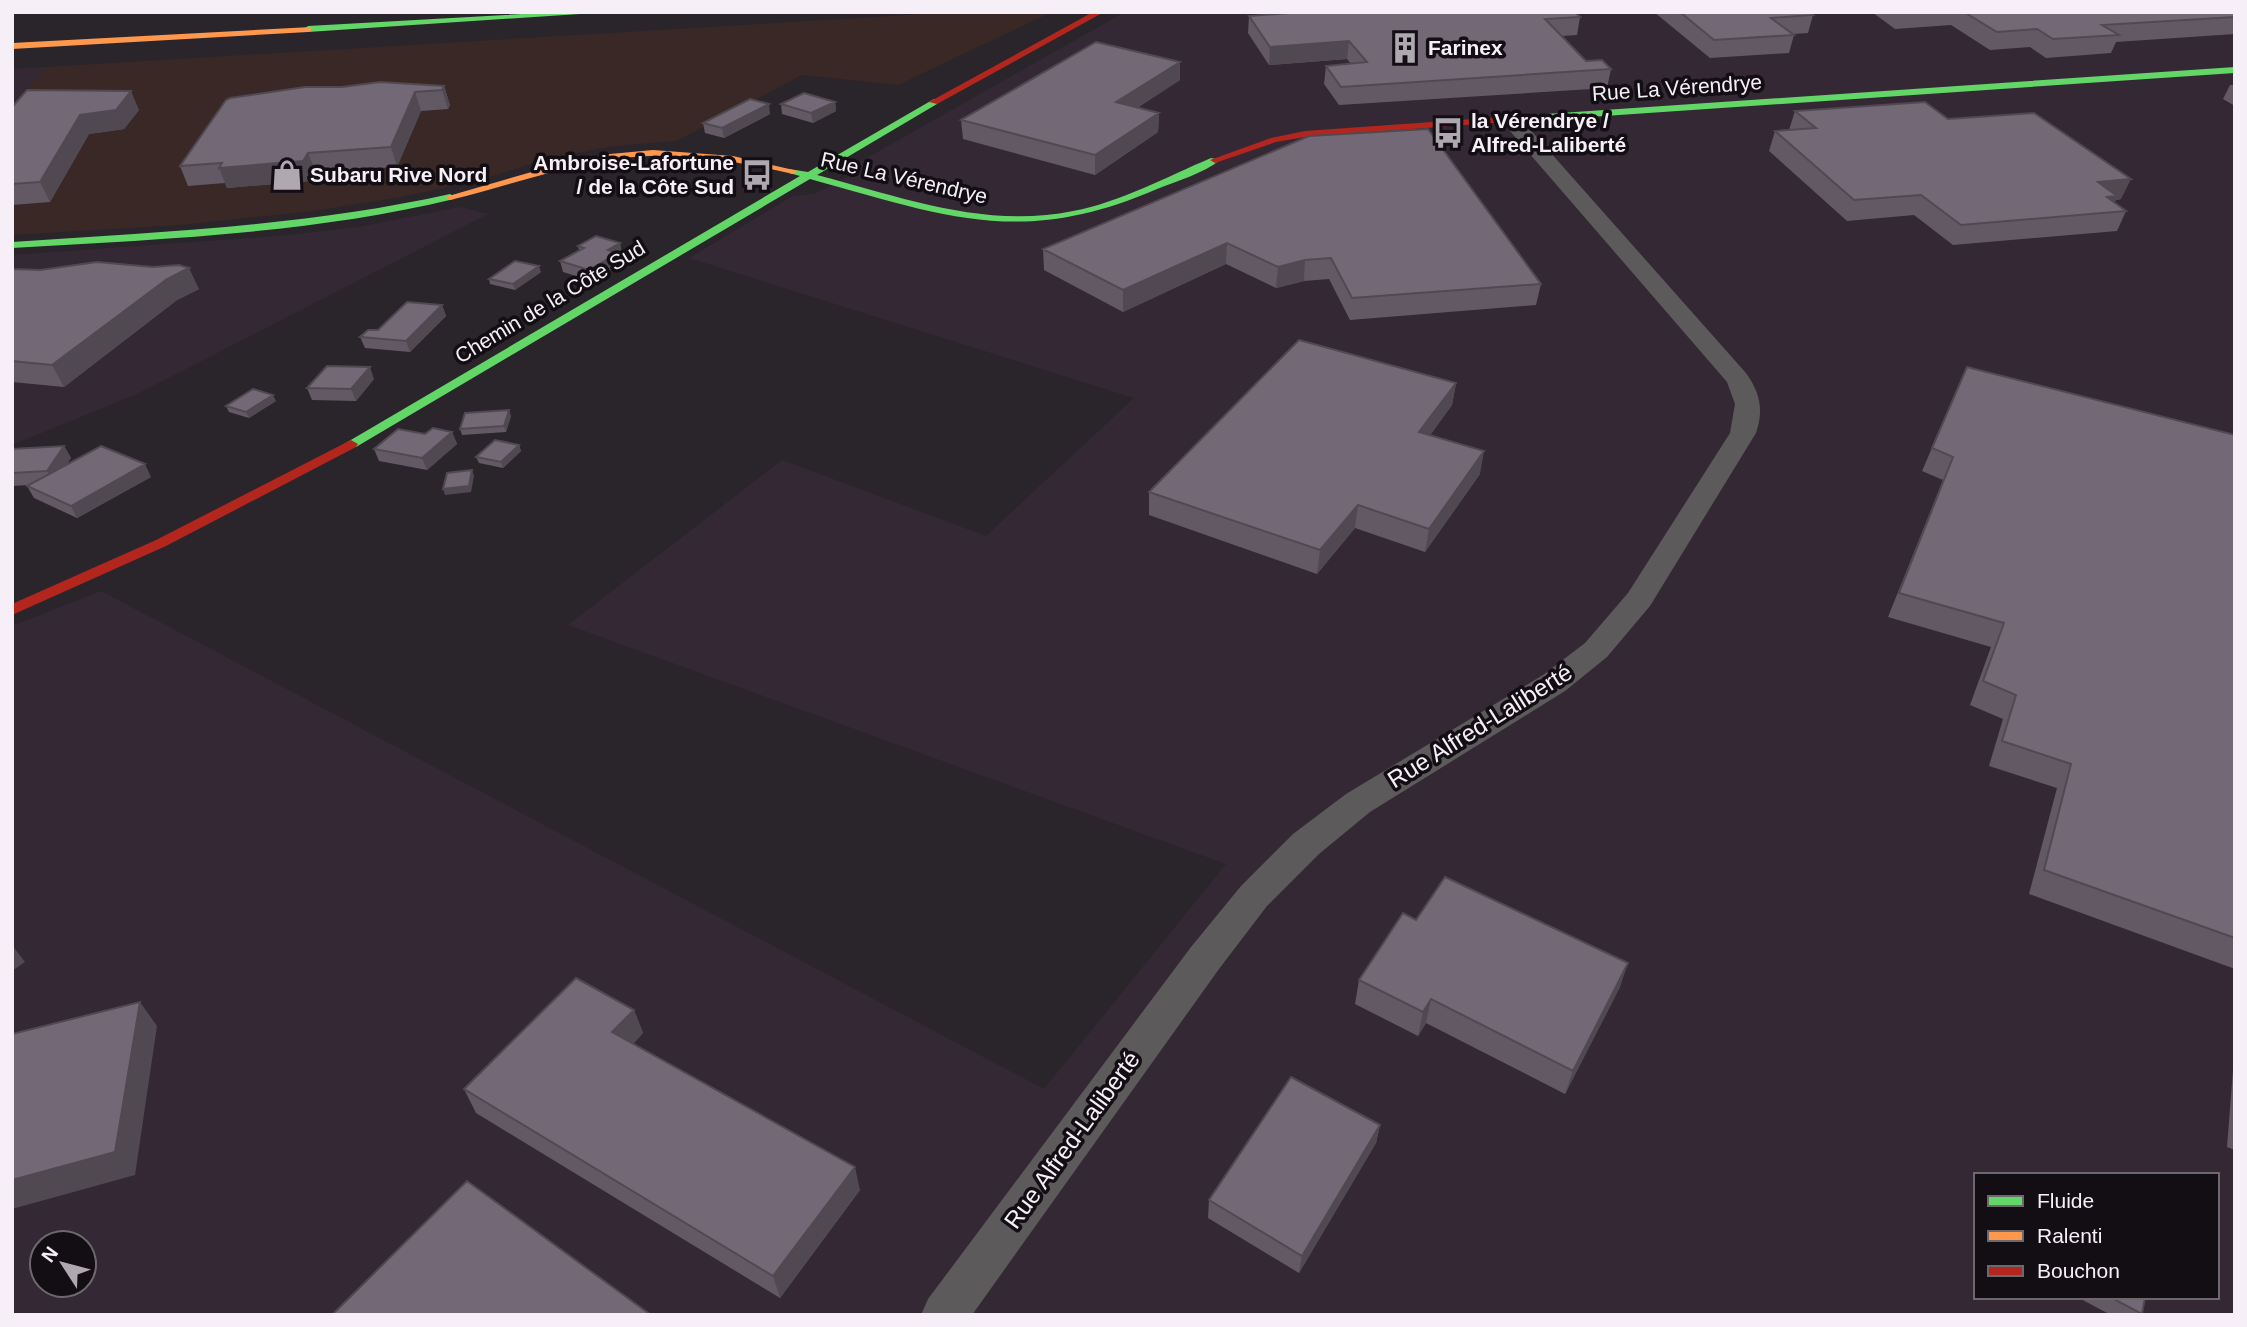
<svg xmlns="http://www.w3.org/2000/svg" width="2247" height="1327" viewBox="0 0 2247 1327" font-family="Arial,sans-serif">
  <rect width="100%" height="100%" fill="#2a252b"/>
  <path fill="#3a2826" d="M957,12H1052L898,85L802,75L677,141L614,146L546,159L480,180L401,197L313,211L180,225L12,235V106L46,67Z"/>
  <path fill="#342835" fill-rule="evenodd" d="M1125,12H2235V1315H12V626L101,591L1044,1089L1226,864L568,625L782,460L986,536L1134,398L689,258L793,196L814,194L856,173L849,168ZM1976,1175H2217V1297H1976ZM42,1243H84V1285H42Z
    M46,67L12,106V69Z
    M460,207L488,214L137,394L12,445V255L278,236L358,227Z"/>
  <g fill="none" stroke-linecap="round" stroke-linejoin="round">
    <path fill="#5c5a5a" fill-rule="evenodd" d="M1511,114L1518,116L1746,373C1760,393 1764,409 1756,433L1650,606L1607,657L1565,691L1370,812L1319,854L1267,906L1219,969L972,1315H921L928,1299L1191,947L1241,886L1293,834L1346,794L1543,675L1585,643L1628,593L1730,433L1735,404L1727,382L1504,124L1502,120L1504,116Z"/>
    <path fill="#63d668" fill-rule="evenodd" d="M558,12H610L308,32L304,29L308,26Z
      M2235,67V73L1516,122L1511,119L1516,116Z
      M934,99L939,102L937,104L817,175C901,197 985,229 1073,211C1121,202 1166,177 1211,158L1220,160C1204,173 1177,181 1157,189C1021,248 945,216 810,179L356,447H346L344,444L800,176L789,173V169L808,172Z
      M450,194L455,197L454,199C309,234 160,239 12,248V242C159,232 306,226 450,194Z"/>
    <path fill="#ff974d" fill-rule="evenodd" d="M311,27V31L308,32L12,49V43Z
      M653,150L733,156L798,171L793,174C741,162 687,152 633,157C570,163 511,185 450,200L445,197L563,163L610,154Z"/>
    <path fill="#b3261e" fill-rule="evenodd" d="M1093,12H1104L937,104L929,102Z
      M1516,116L1519,117V121L1305,137L1276,142L1215,163L1210,160L1271,138L1305,131Z
      M351,440L358,444L356,447L166,546L12,615V604L156,540Z"/>
  </g>
  <path fill="#635965" d="M1654,12H1809L1813,15L1808,33L1793,34L1794,35L1789,53L1710,58Z
    M1872,12H2235V34L2116,42L2111,53L2046,58L2030,47L1990,50L1951,25L1895,29Z
    M1249,16L1580,17L1577,35L1561,36L1586,61L1611,69L1607,88L1339,105L1324,84L1326,66L1351,64L1347,59L1269,65L1248,33Z
    M1180,62V80L1137,108L1159,113L1158,132L1095,175L963,139L961,120Z
    M2230,85H2235V106L2223,99Z
    M444,86L450,105L448,109L421,111L397,167L316,172L310,181L227,188L225,183L188,186L180,166L342,87Z
    M835,102L836,111L813,123L782,114L781,104Z
    M12,107L139,110L124,129L89,134L50,202L12,205Z
    M1795,111L1948,119L2121,199L2116,200L2114,202L2126,211L2117,231L1953,245L1914,215L1847,221L1769,151L1775,131L1789,130Z
    M770,114L724,138L705,133L703,123Z
    M1309,136L1541,284L1536,305L1350,320L1329,279L1304,281L1276,288L1226,264L1123,312L1044,270L1043,249Z
    M620,243L622,254L619,256L621,264L592,281L563,272L560,261L579,250L578,246Z
    M12,269L199,289L177,300L64,387L12,382Z
    M541,272L515,290L490,284L489,279Z
    M442,305L446,316L410,352L365,348L360,337Z
    M1967,367L2235,435V969L2029,894L2057,788L1989,766L2003,719L1970,705L1991,647L1888,617L1943,480L1922,471Z
    M374,379L356,401L312,400L307,388Z
    M1456,383L1452,405L1430,435L1480,474L1425,552L1355,528L1317,574L1149,515V492Z
    M276,401L249,418L229,412L226,406Z
    M511,416L506,432L462,435L460,429Z
    M452,432L457,444L427,470L379,461L374,449L425,434Z
    M519,445L521,451L503,468L479,463L476,457Z
    M64,446L71,458L66,465L151,477L77,518L34,498L27,486L29,485L12,486V449Z
    M1416,920L1620,987L1565,1094L1426,1023L1418,1036L1355,1004L1359,980Z
    M634,1010L643,1033L633,1044L860,1190L780,1298L476,1113L464,1089Z
    M2235,1068V1150L2227,1147L2233,1070Z
    M1380,1125L1376,1143L1299,1273L1208,1218L1209,1200Z
    M2077,1297H2145L2141,1315H2111Z"/>
  <path fill="#504952" d="M1349,41L1347,59L1269,65L1270,47Z
    M1180,62V80L1116,121V102Z
    M444,86L450,105L448,109L442,90Z
    M131,91L139,110L124,129L89,134L50,202L40,182L80,115Z
    M415,92L421,111L397,167L391,147Z
    M835,102L836,111L813,123L811,113Z
    M769,104L770,114L724,138L722,128Z
    M1159,113L1158,132L1095,175V155Z
    M308,153L316,172L310,181L227,188L219,168Z
    M2131,179L2121,199L2116,200L2110,212L2098,182Z
    M620,243L622,254L619,256L621,264L592,281L589,270L608,250Z
    M1227,243L1226,264L1123,312V290Z
    M1305,260L1304,281L1276,288L1278,267Z
    M539,266L541,272L515,290L513,284Z
    M189,268L199,289L177,300L64,387L52,365L167,279Z
    M442,305L446,316L410,352L406,341Z
    M370,367L374,379L356,401L351,389Z
    M1456,383L1452,405L1416,455L1419,432Z
    M273,395L276,401L249,418L246,412Z
    M509,410L511,416L506,432L504,426Z
    M452,432L457,444L427,470L422,458Z
    M519,445L521,451L503,468L501,462Z
    M64,446L71,458L54,483L47,471Z
    M1484,451L1480,474L1425,552L1429,529Z
    M145,464L151,477L77,518L71,506Z
    M472,470L474,476L471,492L445,495L443,489Z
    M1358,505L1355,528L1317,574L1320,550Z
    M12,945L25,962L12,971Z
    M1628,963L1620,987L1565,1094L1573,1071Z
    M1431,999L1426,1023L1418,1036L1423,1012Z
    M140,1002L157,1026L135,1175L12,1209V1180Z
    M634,1010L643,1033L622,1056L612,1032Z
    M1380,1125L1376,1143L1299,1273L1302,1256Z
    M855,1167L860,1190L780,1298L773,1276Z"/>
  <path fill="#736875" stroke="#504952" stroke-width="2" d="M1304,12H1575L1580,17L1545,19L1586,61L1602,60L1611,69L1341,87L1326,66L1367,62L1349,41L1270,47L1249,16Z
    M1680,12H1809L1813,15L1771,18L1794,35L1714,40Z
    M1964,12H2235V17L2102,25L2119,35L2053,39L2037,29L1997,32Z
    M1096,42L1180,62L1116,102L1159,113L1095,155L961,120Z
    M380,82L444,86L442,90L415,92L391,147L308,153L303,161L219,168L222,163L180,166L226,100L230,98L305,87H342Z
    M27,90L131,91L116,110L80,115L40,182L12,184V107Z
    M804,93L835,102L811,113L781,104Z
    M750,99L769,104L722,128L703,123Z
    M1925,102L1948,119L2034,113L2131,179L2098,182L2117,196L2107,197L2126,211L1961,225L1921,195L1854,200L1775,131L1816,128L1795,111Z
    M1428,129L1541,284L1352,298L1331,258L1305,260L1278,267L1227,243L1123,290L1043,249L1309,136Z
    M596,236L620,243L608,250L618,253L589,270L560,261L584,248L578,246Z
    M515,261L539,266L513,284L489,279Z
    M97,262L153,267L179,265L189,268L167,279L52,365L12,361V269L40,270Z
    M407,302L442,305L406,341L360,337L368,330H378Z
    M1299,340L1456,383L1419,432L1484,451L1429,529L1358,505L1320,550L1149,492Z
    M327,366L370,367L351,389L307,388Z
    M1967,367L2235,435V938L2044,870L2071,764L2002,741L2016,695L1983,681L2004,623L1899,593L1953,457L1932,448Z
    M253,389L273,395L246,412L226,406Z
    M509,410L504,426L460,429L465,413Z
    M433,428L452,432L422,458L374,449L398,429L425,434Z
    M495,440L519,445L501,462L476,457Z
    M64,446L47,471L12,473V449Z
    M101,446L145,464L71,506L27,486Z
    M472,470L469,486L443,489L447,473Z
    M1445,877L1628,963L1573,1071L1431,999L1423,1012L1359,980L1403,913L1416,920Z
    M576,978L634,1010L612,1032L855,1167L773,1276L464,1089Z
    M140,1002L115,1152L12,1180V1034Z
    M1291,1077L1380,1125L1302,1256L1209,1200Z
    M467,1181L651,1315H332Z
    M2110,1297H2145L2142,1314Z"/>
  <defs>
    <symbol id="building-bare" viewBox="-9 -9 18 18"><path d="M-4-6H4V6H1V3H-1V6H-4ZM-2.5-4.3h1.7v1.8h-1.7ZM.8-4.3h1.7v1.8H.8ZM-2.5-1h1.7V.8h-1.7ZM.8-1h1.7V.8H.8Z" fill="#afa8b0" stroke="#120e13" stroke-width="2.5" paint-order="stroke"/></symbol>
    <symbol id="bus-bare" viewBox="-9 -9 18 18"><path d="M-5-6H5V4H4V6H2V4H-2V6H-4V4H-5ZM-3.5-4V0h7V-4ZM-3.5 1.2v1.5H-2V1.2ZM2 1.2v1.5H3.5V1.2Z" fill="#afa8b0" stroke="#120e13" stroke-width="2.5" paint-order="stroke"/></symbol>
    <symbol id="shop-bare" viewBox="-9 -9 18 18"><path d="M-5-2.5h2.3a2.7 3.5 0 0 1 5.4 0H5L5.5 6h-11ZM-1.5-2.5h3a1.5 2.3 0 0 0-3 0Z" fill="#afa8b0" stroke="#120e13" stroke-width="2.5" paint-order="stroke"/></symbol>
  </defs>
  <g fill-rule="evenodd">
    <use href="#building-bare" x="1383" y="26" width="44" height="44"/>
    <use href="#bus-bare" x="1426" y="111" width="44" height="44"/>
    <use href="#shop-bare" x="265" y="153" width="44" height="44"/>
    <use href="#bus-bare" x="735" y="153" width="44" height="44"/>
  </g>
  <g text-anchor="middle" stroke-width="7" stroke-linejoin="round" paint-order="stroke">
    <g font-size="21" font-weight="bold" fill="#f6eff7" stroke="#120e13" text-anchor="start">
      <text x="1428" y="55">Farinex</text>
      <text x="1471" y="128">la Vérendrye /<tspan x="1471" dy="24">Alfred-Laliberté</tspan></text>
      <text x="734" y="170" text-anchor="end">Ambroise-Lafortune<tspan x="734" dy="24">/ de la Côte Sud</tspan></text>
      <text x="310" y="182">Subaru Rive Nord</text>
    </g>
    <g font-size="21" fill="#f6eff7" stroke="#120e13">
      <text transform="translate(1677 88) rotate(-4)" y="7">Rue La Vérendrye</text>
      <text transform="translate(904 178) rotate(13)" y="7">Rue La Vérendrye</text>
      <text transform="translate(550 302) rotate(-31)" y="7">Chemin de la Côte Sud</text>
    </g>
    <g font-size="24" fill="#f6eff7" stroke="#120e13">
      <text transform="translate(1480 726) rotate(-32)" y="8">Rue Alfred-Laliberté</text>
      <text transform="translate(1072 1140) rotate(-54)" y="8">Rue Alfred-Laliberté</text>
    </g>
  </g>
  <rect width="2247" height="1327" fill="none" stroke="#f6eff7" stroke-width="28"/>
  <rect x="1974" y="1173" width="245" height="126" fill="#120e13" stroke="#6d686e" stroke-width="2"/>
  <rect x="1988" y="1196" width="35" height="10" fill="#63d668" stroke="#6d686e" stroke-width="2"/>
  <text x="2037" y="1208" font-size="21" fill="#f6eff7">Fluide</text>
  <rect x="1988" y="1231" width="35" height="10" fill="#ff974d" stroke="#6d686e" stroke-width="2"/>
  <text x="2037" y="1243" font-size="21" fill="#f6eff7">Ralenti</text>
  <rect x="1988" y="1266" width="35" height="10" fill="#b3261e" stroke="#6d686e" stroke-width="2"/>
  <text x="2037" y="1278" font-size="21" fill="#f6eff7">Bouchon</text>
  <g transform="translate(63 1264) rotate(306)"><circle r="33" fill="#120e13" stroke="#6d686e" stroke-width="2"/>
  <path d="M0-5L12 26L0 18L-12 26Z" fill="#afa8b0"/>
  <text y="-10" font-size="19" font-weight="bold" text-anchor="middle" fill="#f6eff7">N</text>
  </g>
</svg>
